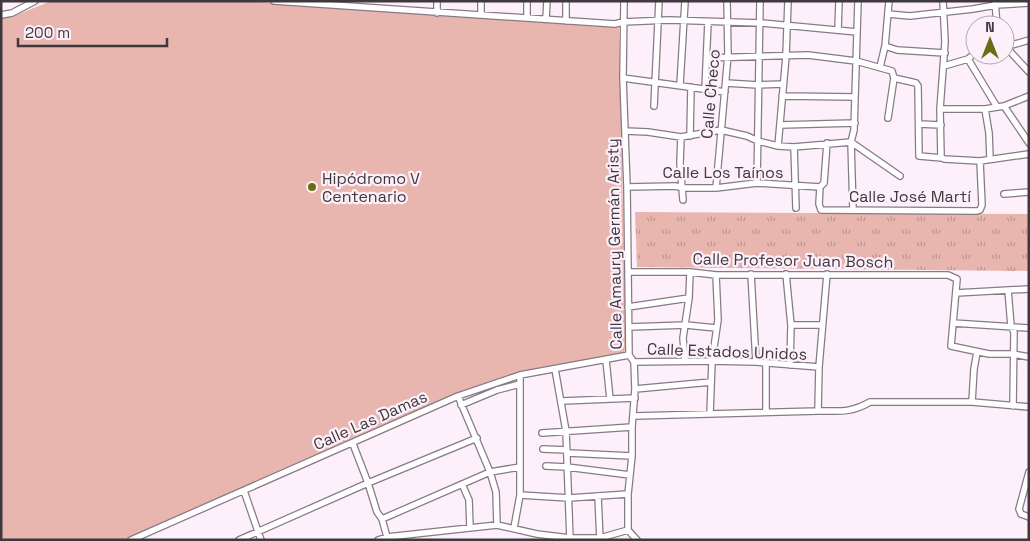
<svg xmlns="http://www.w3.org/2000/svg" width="1030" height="541" viewBox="0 0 1030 541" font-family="'Space Grotesk',sans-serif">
  <defs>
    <pattern id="grass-tufts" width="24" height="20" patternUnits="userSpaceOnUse" patternTransform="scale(1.25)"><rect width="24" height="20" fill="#e8b6af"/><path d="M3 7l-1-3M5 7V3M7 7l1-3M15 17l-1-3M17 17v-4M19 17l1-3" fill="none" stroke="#bd9590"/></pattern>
  </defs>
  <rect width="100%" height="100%" fill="#fdf0fb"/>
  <path fill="url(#grass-tufts)" d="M635,212L1029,214V271L637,267Z"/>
  <path fill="#e8b6af" d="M51,1H248L619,28L626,346L624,352L619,354L546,368L456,395L123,540H1V18L16,15Z"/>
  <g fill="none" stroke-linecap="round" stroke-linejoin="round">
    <defs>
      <path id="street" d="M274,1L615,24L623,22L669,20L761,23L857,32
        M527,1V18
        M624,1L623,78L627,187L629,355L634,362L635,389L632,427V456L628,494V530L637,540
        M943,1L945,42L940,109L941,157L944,159L980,161L1029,154
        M995,2L997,25
        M437,13V1
        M888,14L910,16L973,9L996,5L1029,3
        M1,15L12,13L35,1
        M481,15V1
        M546,19L547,1
        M566,21V1
        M838,30L839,1
        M885,46L897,50L945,53
        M1005,46L1029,72
        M1005,47L1029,40
        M707,58L808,55L856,61L892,71L894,78
        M968,59L997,107
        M944,66L968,59L975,53
        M880,67L885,46L889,1
        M623,78L725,92
        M726,83L758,85L783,84
        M680,85L685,1
        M705,89L708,22
        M782,96L855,97
        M654,106L659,1
        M1004,106L1029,143
        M940,109H985L1004,106L1029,96
        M985,109L989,133L990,159
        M888,118L894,78L916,83L918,86L919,156L942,158
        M919,124L941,125
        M780,125L855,123
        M625,131L648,132L681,137L721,130L747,136L758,141L778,146L794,147L851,142L900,176
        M690,136L691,87
        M681,137L680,163L683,200
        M778,146L786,56L788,1
        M794,147L796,208
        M757,183L760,1
        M627,187L675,186L684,188H716L757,183L820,187
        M820,187L819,204L821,210L977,211L980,210L982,205L980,161
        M820,187L824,183L827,143
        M716,188L728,55L727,1
        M1004,194L1029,192
        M853,210L851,142L854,130L858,1
        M628,272H690L716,275H948L957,279L951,346L989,354H1013L1029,357
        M751,274L756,362
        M786,274L791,325L790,365
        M1008,290L1011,326L1014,332L1013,406
        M956,293L1029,289
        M628,307L689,298
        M953,323L1029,328
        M791,325H822
        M629,327L686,325L716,328
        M606,360L610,399
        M685,361L683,338L689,298L690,272
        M634,362L712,361L756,362L819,367
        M766,363V412
        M555,369L566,431L570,540
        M635,389L711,382
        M458,396L490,472L496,492L497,525
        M562,401L635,398
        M972,402L974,369L977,352
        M461,405L497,390L520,384
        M818,411L819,367L827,274
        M710,414L712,361L718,320L716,275
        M634,416L818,411C840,411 851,413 870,402H972L1029,407
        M542,433L632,427
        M353,444L368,483L377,512L382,519L387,537
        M543,449L567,450
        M568,453L632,456
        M546,466L567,467L630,475
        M1029,472L1019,509L1021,514L1029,517
        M462,484L469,500L470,528
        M244,491L261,540
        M520,495L569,498L628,494
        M598,496L600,540
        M382,519L490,472L520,467
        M514,528L520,495V375
        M131,540L458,396L520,375L629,355
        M239,540L368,483L477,438
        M378,540L387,537L497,525L537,534L570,538H600L628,530"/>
    </defs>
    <use href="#street" stroke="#877985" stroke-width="8"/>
    <use href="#street" stroke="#fff" stroke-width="5.5"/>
  </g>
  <circle fill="#6b6d10" stroke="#fdf0fb" stroke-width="2" cx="312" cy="187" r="5"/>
  <g text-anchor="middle" stroke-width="4.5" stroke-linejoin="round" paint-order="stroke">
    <g font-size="16" fill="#3f393e" stroke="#fdf0fb">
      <text transform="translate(710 94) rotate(-85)" y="6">Calle Checo</text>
      <text x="723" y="178">Calle Los Taínos</text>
      <text x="910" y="202">Calle José Martí</text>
      <text transform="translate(614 244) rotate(-91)" y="6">Calle Amaury Germán Aristy</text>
      <text transform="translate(793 260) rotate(1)" y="6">Calle Profesor Juan Bosch</text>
      <text transform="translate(727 351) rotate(2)" y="6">Calle Estados Unidos</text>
      <text transform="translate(370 420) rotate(-24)" y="6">Calle Las Damas</text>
    </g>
    <g font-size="16" fill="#3f393e" stroke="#fdf0fb" text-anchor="start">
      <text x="322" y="184">Hipódromo V<tspan x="322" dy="18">Centenario</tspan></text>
    </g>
  </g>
  <rect width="1030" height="541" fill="none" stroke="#3f393e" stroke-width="5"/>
  <g transform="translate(990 40)"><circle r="24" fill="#fdf0fb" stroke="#b1a7af"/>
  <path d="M0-4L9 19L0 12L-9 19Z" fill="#6b6d10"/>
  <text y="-8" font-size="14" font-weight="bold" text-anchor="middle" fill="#3f393e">N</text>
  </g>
  <path d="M18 38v8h149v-8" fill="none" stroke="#3f393e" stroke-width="2.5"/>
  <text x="25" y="38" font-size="15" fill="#3f393e" stroke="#fdf0fb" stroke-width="4" paint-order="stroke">200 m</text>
</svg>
